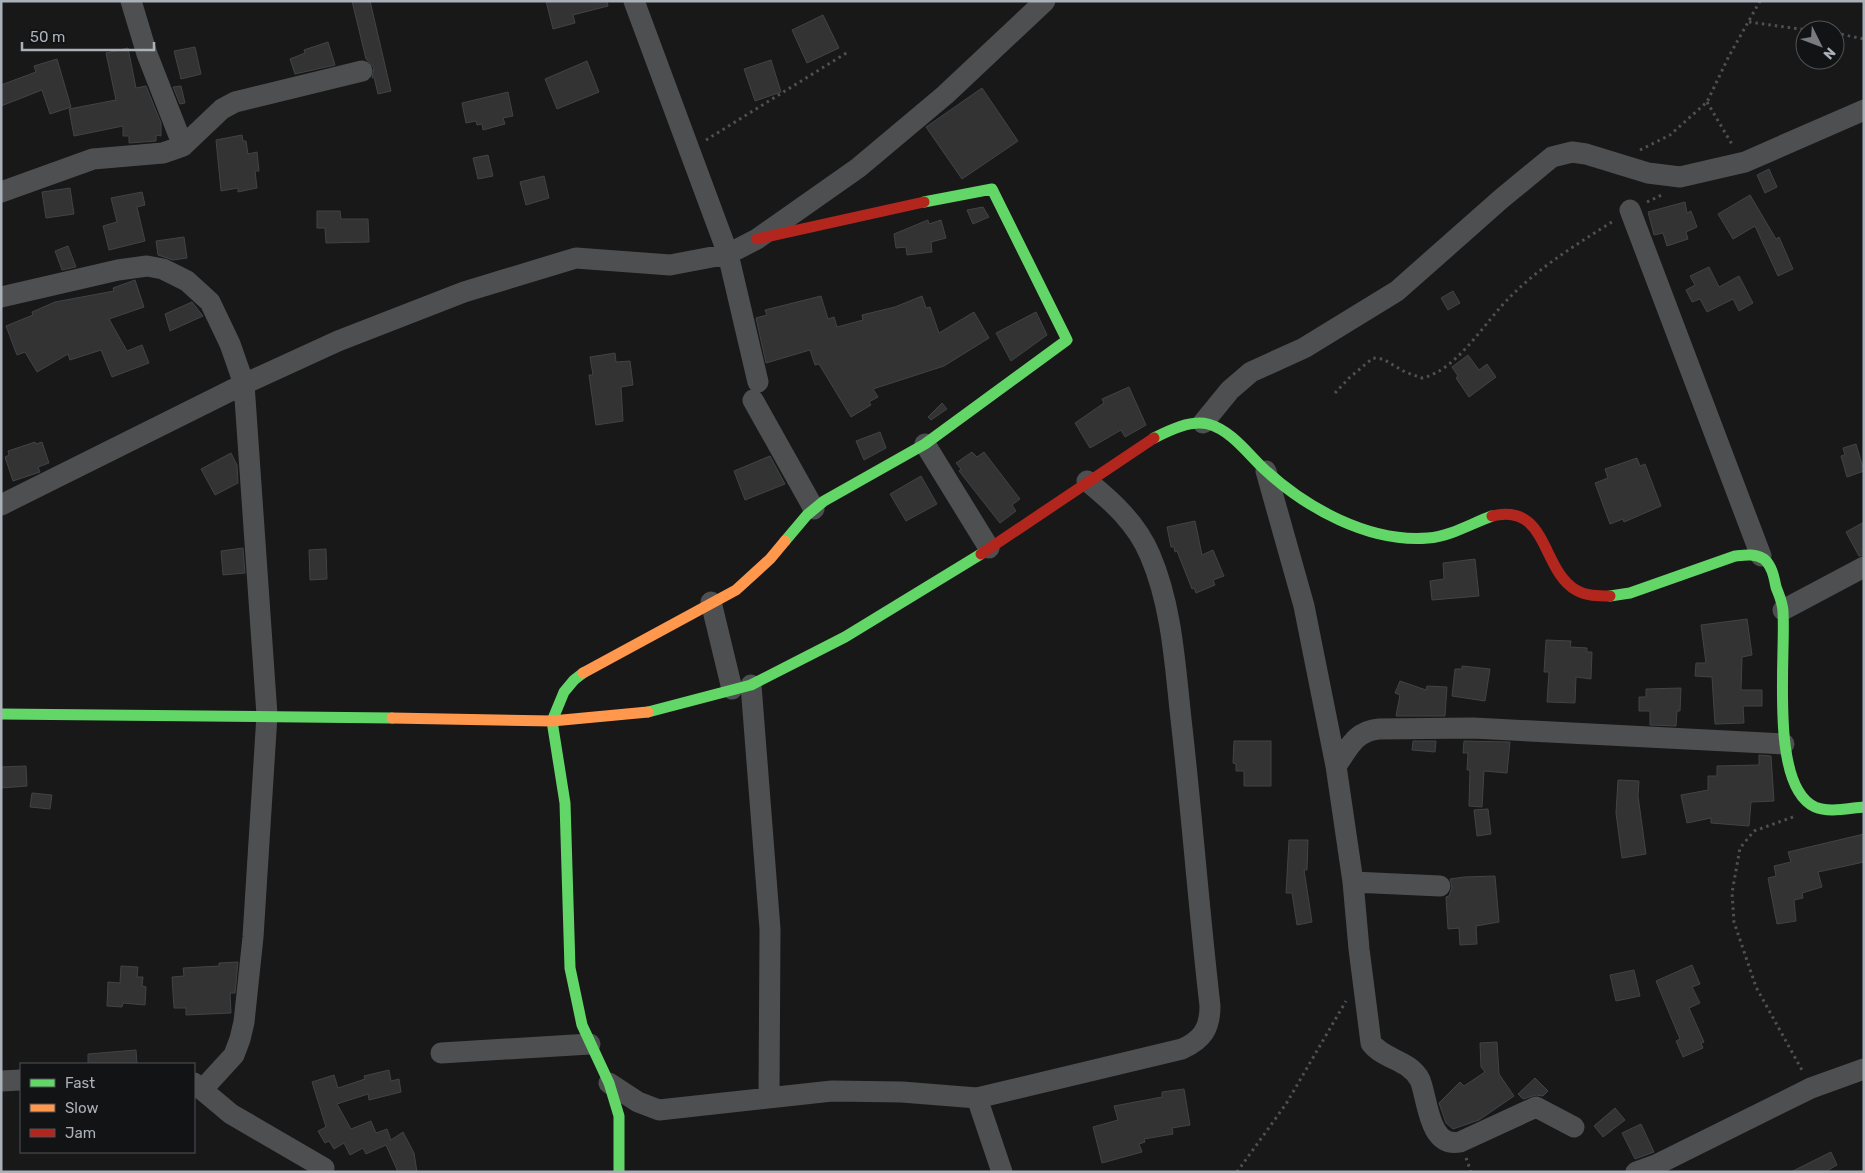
<svg xmlns="http://www.w3.org/2000/svg" width="1865" height="1173" viewBox="0 0 1865 1173" font-family="Rubik,sans-serif">
  <rect width="100%" height="100%" fill="#181818"/>
  <path fill="#333334" stroke="#414344" d="M352,1H370L391,91L378,94L374,77L372,78L374,68L366,59Z
    M546,1H607L608,6L573,15L575,23L553,29Z
    M823,15L839,48L807,63L792,30Z
    M328,42L335,65L295,74L290,59L305,53L304,50Z
    M195,47L201,74L181,79L174,51Z
    M128,48L136,88L146,86L161,123V136L156,135V141L129,143V136H123V126L74,136L69,109L116,100L106,53Z
    M57,59L71,107L50,114L42,90L1,106V85L36,72L34,66Z
    M771,60L781,92L755,101L744,69Z
    M587,61L599,92L557,109L545,79Z
    M181,86L185,103L180,104L173,87Z
    M982,88L1018,141L962,179L926,127Z
    M508,92L513,116L503,118L505,124L483,130L482,124L477,125L476,121L466,123L462,103Z
    M242,135L243,141H246L248,154L257,152L259,171H255L257,188L238,192V188L221,191L216,140Z
    M488,155L493,176L478,179L473,158Z
    M1769,169L1777,187L1765,193L1757,175Z
    M544,176L549,198L526,205L520,182Z
    M70,188L74,214L46,218L42,192Z
    M142,192L145,205L137,207L145,241L109,250L103,226L117,222L111,198Z
    M1750,195L1776,239L1779,237L1793,269L1778,276L1755,226L1733,239L1718,214Z
    M1685,202L1687,213L1691,211L1697,227L1686,232L1688,239L1667,246L1663,233L1654,235L1648,212Z
    M983,207L989,217L973,224L967,210Z
    M317,211H340L341,219H368L369,242L326,243L325,228H317Z
    M928,220L929,224L941,220L946,238L931,242L932,252L907,255L906,247L896,248L894,234Z
    M184,237L187,258L173,260L158,255L156,241Z
    M68,246L76,267L62,270L55,251Z
    M1709,267L1719,287L1739,276L1753,303L1739,311L1733,299L1707,312L1700,299L1692,302L1686,290L1695,285L1690,276Z
    M135,280L144,307L109,319L127,351L142,345L149,363L112,377L101,350L70,360L68,354L37,372L25,352L17,355L6,326L33,315L32,312L55,302L114,291L113,288Z
    M1453,291L1460,303L1448,310L1441,298Z
    M821,296L828,319L834,317L837,327L863,320L862,315L895,307L922,296L926,308L930,307L939,333L974,312L989,338L944,366L873,389L878,397L869,402L871,405L851,417L819,364L815,365L810,350L766,363L756,318L767,315L765,310Z
    M192,302L203,316L170,331L165,314Z
    M1036,312L1047,335L1011,361L996,333Z
    M615,353L616,362L630,361L633,385L621,387L623,421L596,425L589,375H593L590,357Z
    M1468,355L1479,370L1487,364L1496,377L1469,397L1456,378L1458,376L1452,367Z
    M1129,387L1146,425L1125,437L1121,430L1090,448L1075,423L1104,403L1102,399Z
    M942,403L947,409L931,420L928,417Z
    M880,432L886,448L864,460L856,441Z
    M35,442L36,444L42,442L49,463L38,467L40,472L13,481L5,457L9,455L8,451Z
    M1856,444L1864,471L1847,477L1841,456L1845,455L1843,448Z
    M972,452L977,457L984,452L1020,499L1012,505L1016,511L1000,523L959,471L961,469L956,463Z
    M231,453L237,465L238,483L215,495L201,469Z
    M770,456L785,484L745,500L734,471Z
    M1637,458L1640,466L1645,464L1661,506L1624,522L1623,519L1610,524L1595,483L1608,478L1605,469Z
    M921,476L937,504L906,521L890,494Z
    M1195,521L1202,555L1213,550L1224,576L1213,580L1215,585L1196,593L1194,588L1192,589L1177,551L1175,552L1174,547H1171L1167,527Z
    M1864,522V555L1859,556L1846,532Z
    M243,548L245,573L223,575L221,551Z
    M326,549L327,579L310,580L309,550Z
    M1475,559L1479,596L1432,600L1430,581L1444,579L1443,563Z
    M1747,619L1752,655L1742,657L1741,690H1762V706H1743L1744,723L1715,724L1712,677L1695,676L1696,663H1706L1701,625Z
    M1546,640L1571,641L1570,647L1587,648V652H1592L1591,679L1576,677L1575,703L1547,702L1549,672H1544Z
    M1462,666L1490,669L1485,701L1452,696L1455,669H1462Z
    M1400,681L1426,690L1427,686L1447,687L1445,716H1396L1400,695L1395,693Z
    M1681,688L1680,711H1677L1676,726L1650,725V711H1639V697H1646V689Z
    M1234,741H1271V786H1244V771H1236V764L1233,763Z
    M1413,741H1436L1435,752L1412,750Z
    M1464,741L1510,742L1507,773L1484,771L1482,807L1469,806L1470,770H1467L1468,753H1463Z
    M1759,755L1771,756L1774,801L1751,802L1749,826L1711,823V818L1687,823L1681,795L1708,790V776H1717V766L1759,765Z
    M26,766L27,786L1,788V767Z
    M1618,780L1639,781L1638,796L1646,854L1622,858L1616,813Z
    M32,793L52,795L50,809L30,807Z
    M1488,809L1491,834L1477,836L1474,810Z
    M1864,834V862L1818,872L1822,887L1802,893L1803,898L1794,900L1796,921L1777,924L1768,878L1776,876L1774,866L1791,862L1788,852Z
    M1289,840H1308L1307,870H1304L1312,922L1297,925L1292,893H1286Z
    M1495,876L1499,922L1476,926L1477,944L1460,945L1459,928L1448,929L1446,897L1449,896L1452,887L1450,879L1464,877Z
    M238,962L235,993H230L231,1013L186,1015V1008H174L172,977L184,976L183,968L219,966V963Z
    M1692,965L1700,984L1692,987L1700,1003L1689,1008L1704,1042L1701,1043L1703,1048L1683,1057L1676,1041L1680,1039L1656,981Z
    M121,966L138,967L137,977H143L142,986L146,987L145,1005L123,1003L122,1007L107,1006L108,982L120,983Z
    M1634,970L1640,996L1616,1001L1610,975Z
    M1497,1042L1499,1074L1514,1096L1479,1120L1453,1129L1446,1123L1439,1103L1460,1082L1464,1086L1485,1072L1481,1067L1480,1043Z
    M136,1050L137,1064H88V1054Z
    M389,1070L391,1081L399,1079L401,1092L369,1100L368,1094L337,1104L351,1129L371,1121L376,1133L387,1129L391,1140L403,1132L414,1153L417,1172H398L386,1145L366,1154L363,1148L350,1155L344,1143L334,1149L329,1141L325,1143L318,1131L326,1127L312,1082L334,1075L338,1088L365,1079L364,1076Z
    M1535,1078L1548,1091L1543,1096L1536,1095L1523,1099L1518,1094Z
    M1184,1089L1190,1125L1172,1128L1173,1134L1144,1139L1145,1142L1139,1144L1142,1152L1102,1163L1093,1127L1118,1120L1114,1106L1162,1097V1092Z
    M1615,1108L1625,1120L1603,1137L1594,1126Z
    M1641,1124L1654,1152L1635,1159L1622,1133Z
    M1831,1152L1837,1165L1825,1172H1791Z"/>
  <g fill="none" stroke-linecap="round" stroke-linejoin="round">
    <path stroke="#4e5052" stroke-width="3" stroke-dasharray="2.5 4" stroke-linecap="butt" d="M1749,22L1807,30
      M1835,33L1864,39
      M1707,102L1733,146
      M706,140L848,52
      M1640,150L1670,135L1707,102L1729,56L1760,1
      M1647,202L1664,194
      M1335,393L1349,378L1373,358L1383,359L1405,372L1422,378C1458,370 1485,321 1511,296C1542,265 1579,243 1615,220
      M1793,817L1754,831L1740,848L1732,893L1734,922L1756,987L1803,1072
      M1466,1158L1471,1172
      M1237,1172L1286,1104L1346,1001"/>
    <path stroke="#4d4f51" stroke-width="21" d="M131,1L147,54L183,146
      M634,1L728,254L758,382
      M1,192L93,159L163,153L183,146L222,109L235,102L362,71
      M1630,210L1761,556
      M1,297L118,270L147,266L163,269L187,281L210,302L230,344L244,384L267,715L253,937L244,1022L240,1039L234,1055L202,1090
      M753,400L814,509
      M1203,423L1230,390L1251,372L1304,348L1397,291L1501,199L1552,157L1572,152L1586,154L1648,173L1680,177L1745,162L1864,110
      M925,444L989,548
      M1266,471L1304,606L1336,766L1353,882L1359,949L1371,1043C1384,1060 1410,1060 1420,1080C1428,1099 1428,1148 1460,1142L1536,1107L1574,1127
      M1,505L244,384L338,341L464,292L576,258L670,265L728,254L757,239L858,168L945,95L1045,1
      M711,602L732,689
      M1783,610L1864,567
      M751,685L770,929L769,1098
      M1336,766C1349,748 1355,731 1379,729L1473,728L1784,744
      M1353,882L1440,886
      M441,1053L590,1044
      M1,1081L21,1080
      M194,1083L231,1114L324,1168
      M609,1083L638,1102L659,1110L832,1091L902,1092L977,1098L1182,1049C1202,1040 1210,1029 1210,1006C1199,911 1192,815 1181,719C1175,665 1172,606 1150,555C1137,524 1113,502 1087,481
      M977,1098L1002,1172
      M1636,1172L1658,1164L1811,1088L1864,1069"/>
    <path stroke="#63d668" stroke-width="11" d="M1154,438C1170,430 1190,420 1208,424C1231,430 1248,454 1264,469C1306,508 1369,543 1428,538C1451,536 1470,524 1492,516
      M785,541L807,515L824,501L925,444L1067,340L992,189L924,202
      M1610,596L1630,593L1735,556C1744,555 1755,553 1764,559C1772,566 1774,577 1776,587C1779,595 1783,603 1783,612C1786,656 1769,786 1815,807C1829,813 1849,808 1864,807
      M583,673L574,680L564,692L552,721L565,803L570,968L582,1025L609,1083L619,1116V1172
      M648,712L751,685L845,637L981,554
      M1,714L392,718"/>
    <path stroke="#ff974d" stroke-width="11" d="M583,673L736,590L770,559L785,541
      M392,718L552,721L648,712"/>
    <path stroke="#b3261e" stroke-width="11" d="M757,239L924,202
      M1492,516C1548,502 1541,570 1576,590C1586,596 1598,596 1610,596
      M981,554L1154,438"/>
  </g>
  <rect width="1865" height="1173" fill="none" stroke="#abb1b8" stroke-width="5"/>
  <rect x="20" y="1063" width="175" height="90" fill="#121314" stroke="#4f5256"/>
  <rect x="30" y="1079" width="25" height="8" fill="#63d668" stroke="#4f5256"/>
  <text x="65" y="1088" font-size="15" fill="#abb1b8">Fast</text>
  <rect x="30" y="1104" width="25" height="8" fill="#ff974d" stroke="#4f5256"/>
  <text x="65" y="1113" font-size="15" fill="#abb1b8">Slow</text>
  <rect x="30" y="1129" width="25" height="8" fill="#b3261e" stroke="#4f5256"/>
  <text x="65" y="1138" font-size="15" fill="#abb1b8">Jam</text>
  <g transform="translate(1820 45) rotate(132)"><circle r="24" fill="#121314" stroke="#4f5256"/>
  <path d="M0-4L9 19L0 12L-9 19Z" fill="#787b80"/>
  <text y="-8" font-size="14" font-weight="bold" text-anchor="middle" fill="#abb1b8">N</text>
  </g>
  <path d="M22 42v8h132v-8" fill="none" stroke="#abb1b8" stroke-width="2.5"/>
  <text x="30" y="42" font-size="15" fill="#abb1b8" stroke="#121314" stroke-width="4" paint-order="stroke">50 m</text>
</svg>
